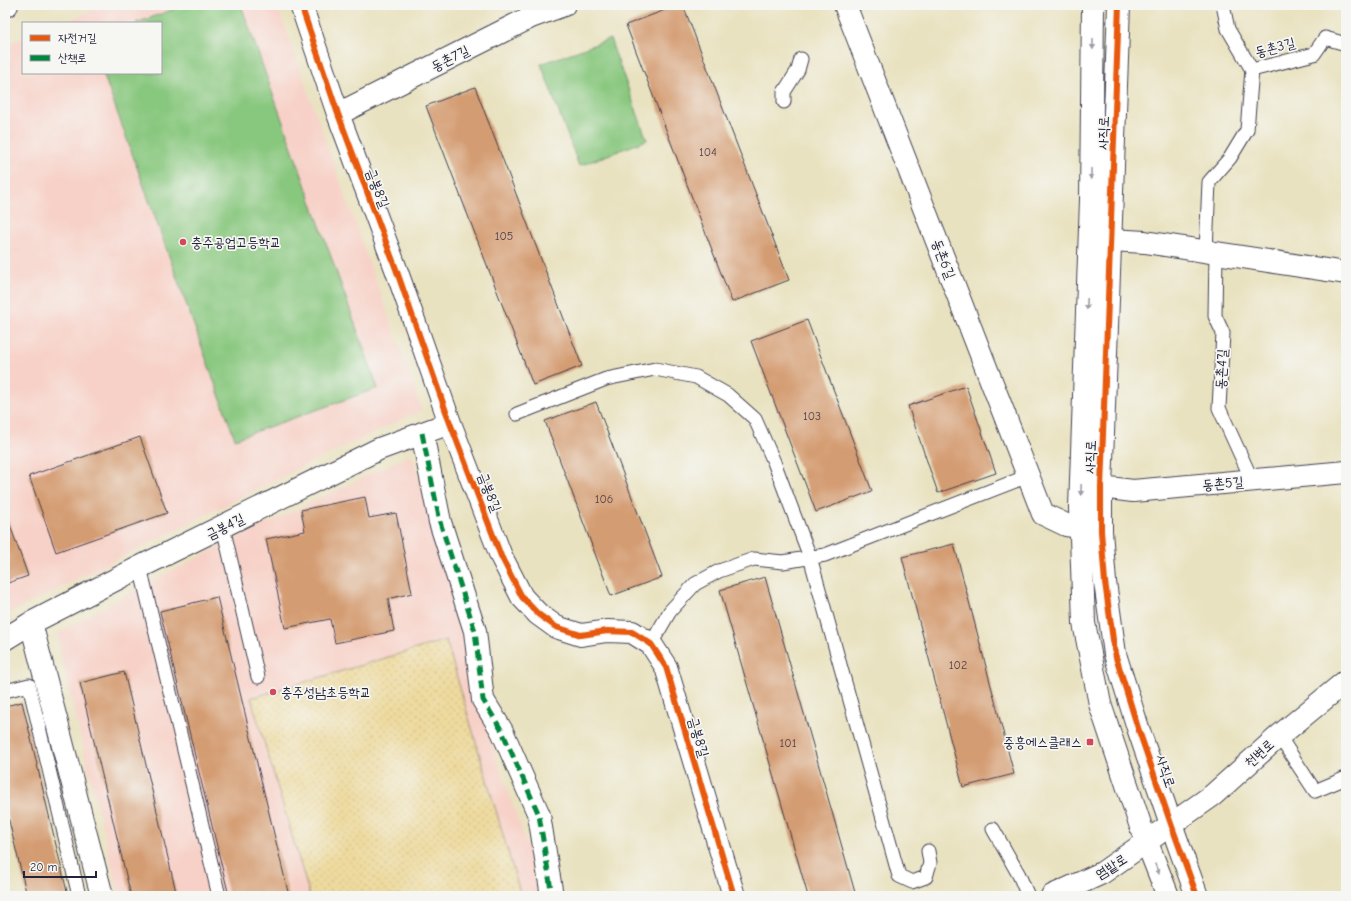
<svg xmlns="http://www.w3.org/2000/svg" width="1351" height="901" viewBox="0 0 1351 901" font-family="'Comic Neue','Poor Story',sans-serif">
  <defs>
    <pattern id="sand-dots" width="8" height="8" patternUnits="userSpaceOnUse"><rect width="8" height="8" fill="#eeda9e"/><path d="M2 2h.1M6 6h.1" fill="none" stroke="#ccbb89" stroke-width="1.8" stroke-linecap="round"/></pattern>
  </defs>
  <rect width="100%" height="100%" fill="#f6f6f2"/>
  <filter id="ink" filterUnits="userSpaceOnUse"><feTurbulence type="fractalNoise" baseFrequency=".025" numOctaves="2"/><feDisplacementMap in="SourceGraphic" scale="8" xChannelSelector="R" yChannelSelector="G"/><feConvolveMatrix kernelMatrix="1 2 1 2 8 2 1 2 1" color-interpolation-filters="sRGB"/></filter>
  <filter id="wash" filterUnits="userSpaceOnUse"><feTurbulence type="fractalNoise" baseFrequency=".012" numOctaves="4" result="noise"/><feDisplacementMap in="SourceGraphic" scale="16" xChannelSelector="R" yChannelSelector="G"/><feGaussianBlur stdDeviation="0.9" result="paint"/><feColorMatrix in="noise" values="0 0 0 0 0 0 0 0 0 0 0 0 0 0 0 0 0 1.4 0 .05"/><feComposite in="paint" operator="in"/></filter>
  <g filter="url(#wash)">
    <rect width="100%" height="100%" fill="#e9e2c0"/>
    <path fill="#f7d1c7" d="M106,5H277L422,410L312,462L5,615V45L23,38V73H161V23H61Z
      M412,454L455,601L487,731L531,857L538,896H119L60,652L58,633L144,585L227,543Z"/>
    <path fill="#88c77e" stroke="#55745c" d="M185,5H241L378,388L235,439L103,73H161V23H136Z
      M610,39L647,140L579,166L541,64Z"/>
    <path fill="url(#sand-dots)" stroke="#887e6c" d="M446,640L521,896H310L251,698Z"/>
    <g id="blocks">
      <path fill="#d49c72" d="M678,5H683L789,280L732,302L626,25Z
        M475,87L582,366L533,385L426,106Z
        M807,320L872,491L816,512L751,341Z
        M966,386L996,473L938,493L908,406Z
        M596,402L662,577L611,596L545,421Z
        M140,437L167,513L56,552L29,476Z
        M365,497L369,518L396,513L412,593L388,599L394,631L335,643L330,619L285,628L266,539L305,531L301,510Z
        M5,511L28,576L5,584Z
        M954,544L1014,774L963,787L902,557Z
        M765,577L856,896H808L720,590Z
        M217,597L289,896H229L160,611Z
        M124,672L177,896H131L80,683Z
        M22,702L27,722L68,896H27L5,804V706Z"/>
    </g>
  </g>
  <g filter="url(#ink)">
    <use href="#blocks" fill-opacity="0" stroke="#403f4f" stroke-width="1"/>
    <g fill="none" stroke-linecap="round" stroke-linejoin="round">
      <defs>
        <path id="lane" d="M1223,5L1228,29L1252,70L1314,54L1325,38L1346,44
          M784,102V92L798,70L801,59
          M1206,251L1209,182L1230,158L1247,130L1252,70
          M1216,253L1215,316L1223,333L1219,408L1252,480
          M517,414L606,379L655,369L696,377L728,395L755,419L774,462L810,557L899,876L912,882L926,877L930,863L928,851
          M223,527L258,677
          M140,567L219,896
          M651,644L670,611L695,584L719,571L754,559L783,562L825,555L1028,476
          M5,691L29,685L79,896
          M1279,736L1315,791L1346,778
          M993,829L1019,875L1028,896"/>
        <path id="street" d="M301,5L338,114L396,269L450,423L501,556L522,597L538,614L556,627L581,635L607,631L632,632L651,644L666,667L734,896
          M845,5L1043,514L1066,525L1081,527
          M338,114L531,17L564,5
          M1111,240L1145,242L1346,273
          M422,433L440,522L475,631L483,700L502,731L539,815L552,896
          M1101,487L1133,491L1346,472
          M31,623L102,896
          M5,639L31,623L140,567L379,449L450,423"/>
        <path id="secondary" d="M1093,5L1091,200L1080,508L1084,623L1100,704L1142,830L1168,896
          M1119,5L1101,487V531L1105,582L1115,654L1138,728L1171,824L1197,896
          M5,6L7,5
          M1052,896L1102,873L1213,795L1279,736L1346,681"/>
      </defs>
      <use href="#lane" stroke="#403f4f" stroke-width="15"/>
      <use href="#street" stroke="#403f4f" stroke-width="24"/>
      <use href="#secondary" stroke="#403f4f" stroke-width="24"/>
      <use href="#lane" stroke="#fff" stroke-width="13"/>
      <use href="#street" stroke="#fff" stroke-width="22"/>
      <use href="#secondary" stroke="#fff" stroke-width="22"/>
      <path stroke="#00873e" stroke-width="5" stroke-dasharray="10 5" stroke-linecap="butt" d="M422,433L440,522L475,631L483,700L502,731L539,815L552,896"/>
      <defs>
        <path id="cycleway" d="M301,5L338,114L396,269L450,423L501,556L522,597L538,614L556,627L581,635L607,631L632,632L651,644L666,667L734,896
          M1119,5L1101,487V531L1105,582L1115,654L1138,728L1171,824L1197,896"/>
      </defs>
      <use href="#cycleway" stroke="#f6f6f2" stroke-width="8"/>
      <use href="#cycleway" stroke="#e8590c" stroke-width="6"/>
    </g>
    <defs><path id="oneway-solid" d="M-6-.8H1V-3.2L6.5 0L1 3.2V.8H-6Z"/></defs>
    <g fill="#9c9ca7">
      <use href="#oneway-solid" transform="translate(1093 44) rotate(91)"/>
      <use href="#oneway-solid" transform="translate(1091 174) rotate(91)"/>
      <use href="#oneway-solid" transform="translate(1087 304) rotate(92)"/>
      <use href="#oneway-solid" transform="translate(1081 490) rotate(92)"/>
      <use href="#oneway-solid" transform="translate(1157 869) rotate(68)"/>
    </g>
  </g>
  <g fill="#d1495b" stroke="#f6f6f2" stroke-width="1.5">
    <circle cx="183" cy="242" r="4"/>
    <circle cx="273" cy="692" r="4"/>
    <rect x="1086" y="738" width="8" height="8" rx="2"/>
  </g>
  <g text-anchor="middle" stroke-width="3.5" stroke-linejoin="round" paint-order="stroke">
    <g font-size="12" fill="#4e4049">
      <text x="708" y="156">104</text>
      <text x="504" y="240">105</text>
      <text x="812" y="420">103</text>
      <text x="604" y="503">106</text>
      <text x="958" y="669">102</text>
      <text x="788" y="747">101</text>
    </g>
    <g font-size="14" fill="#22223b" stroke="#f6f6f2">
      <text transform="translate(1275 47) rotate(-15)" y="5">동촌3길</text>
      <text transform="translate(450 58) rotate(-27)" y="5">동촌7길</text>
      <text transform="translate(1103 133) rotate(-88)" y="5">사직로</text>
      <text transform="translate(378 188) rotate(69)" y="5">금봉8길</text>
      <text transform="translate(944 259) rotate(69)" y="5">동촌6길</text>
      <text transform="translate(1221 369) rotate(-87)" y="5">동촌4길</text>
      <text transform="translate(1090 457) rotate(-88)" y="5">사직로</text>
      <text transform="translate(1223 483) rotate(-5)" y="5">동촌5길</text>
      <text transform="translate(490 492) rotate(69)" y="5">금봉8길</text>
      <text transform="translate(225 526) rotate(-26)" y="5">금봉4길</text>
      <text transform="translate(699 737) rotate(74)" y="5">금봉8길</text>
      <text transform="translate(1259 753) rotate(-42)" y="5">천변로</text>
      <text transform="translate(1166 771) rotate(72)" y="5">사직로</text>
      <text transform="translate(1111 866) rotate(-32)" y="5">염밭로</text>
    </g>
    <g font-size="14" fill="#22223b" stroke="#f6f6f2" text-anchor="start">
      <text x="191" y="247">충주공업고등학교</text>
      <text x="281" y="697">충주성남초등학교</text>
      <text x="1082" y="747" text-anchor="end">중흥에스클래스</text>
    </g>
  </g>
  <rect width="1351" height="901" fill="none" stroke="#f6f6f2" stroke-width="20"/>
  <rect x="22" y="22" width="140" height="52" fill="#f6f6f2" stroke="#a1a1a9"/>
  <rect x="30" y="35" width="20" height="6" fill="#e8590c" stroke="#a1a1a9"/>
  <text x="58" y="42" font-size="12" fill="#22223b">자전거길</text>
  <rect x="30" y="55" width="20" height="6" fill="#00873e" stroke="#a1a1a9"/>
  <text x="58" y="62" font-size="12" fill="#22223b">산책로</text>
  <path d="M24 871v6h72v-6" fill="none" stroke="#22223b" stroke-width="2"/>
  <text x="30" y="871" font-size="12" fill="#22223b" stroke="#f6f6f2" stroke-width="3" paint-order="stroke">20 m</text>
</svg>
